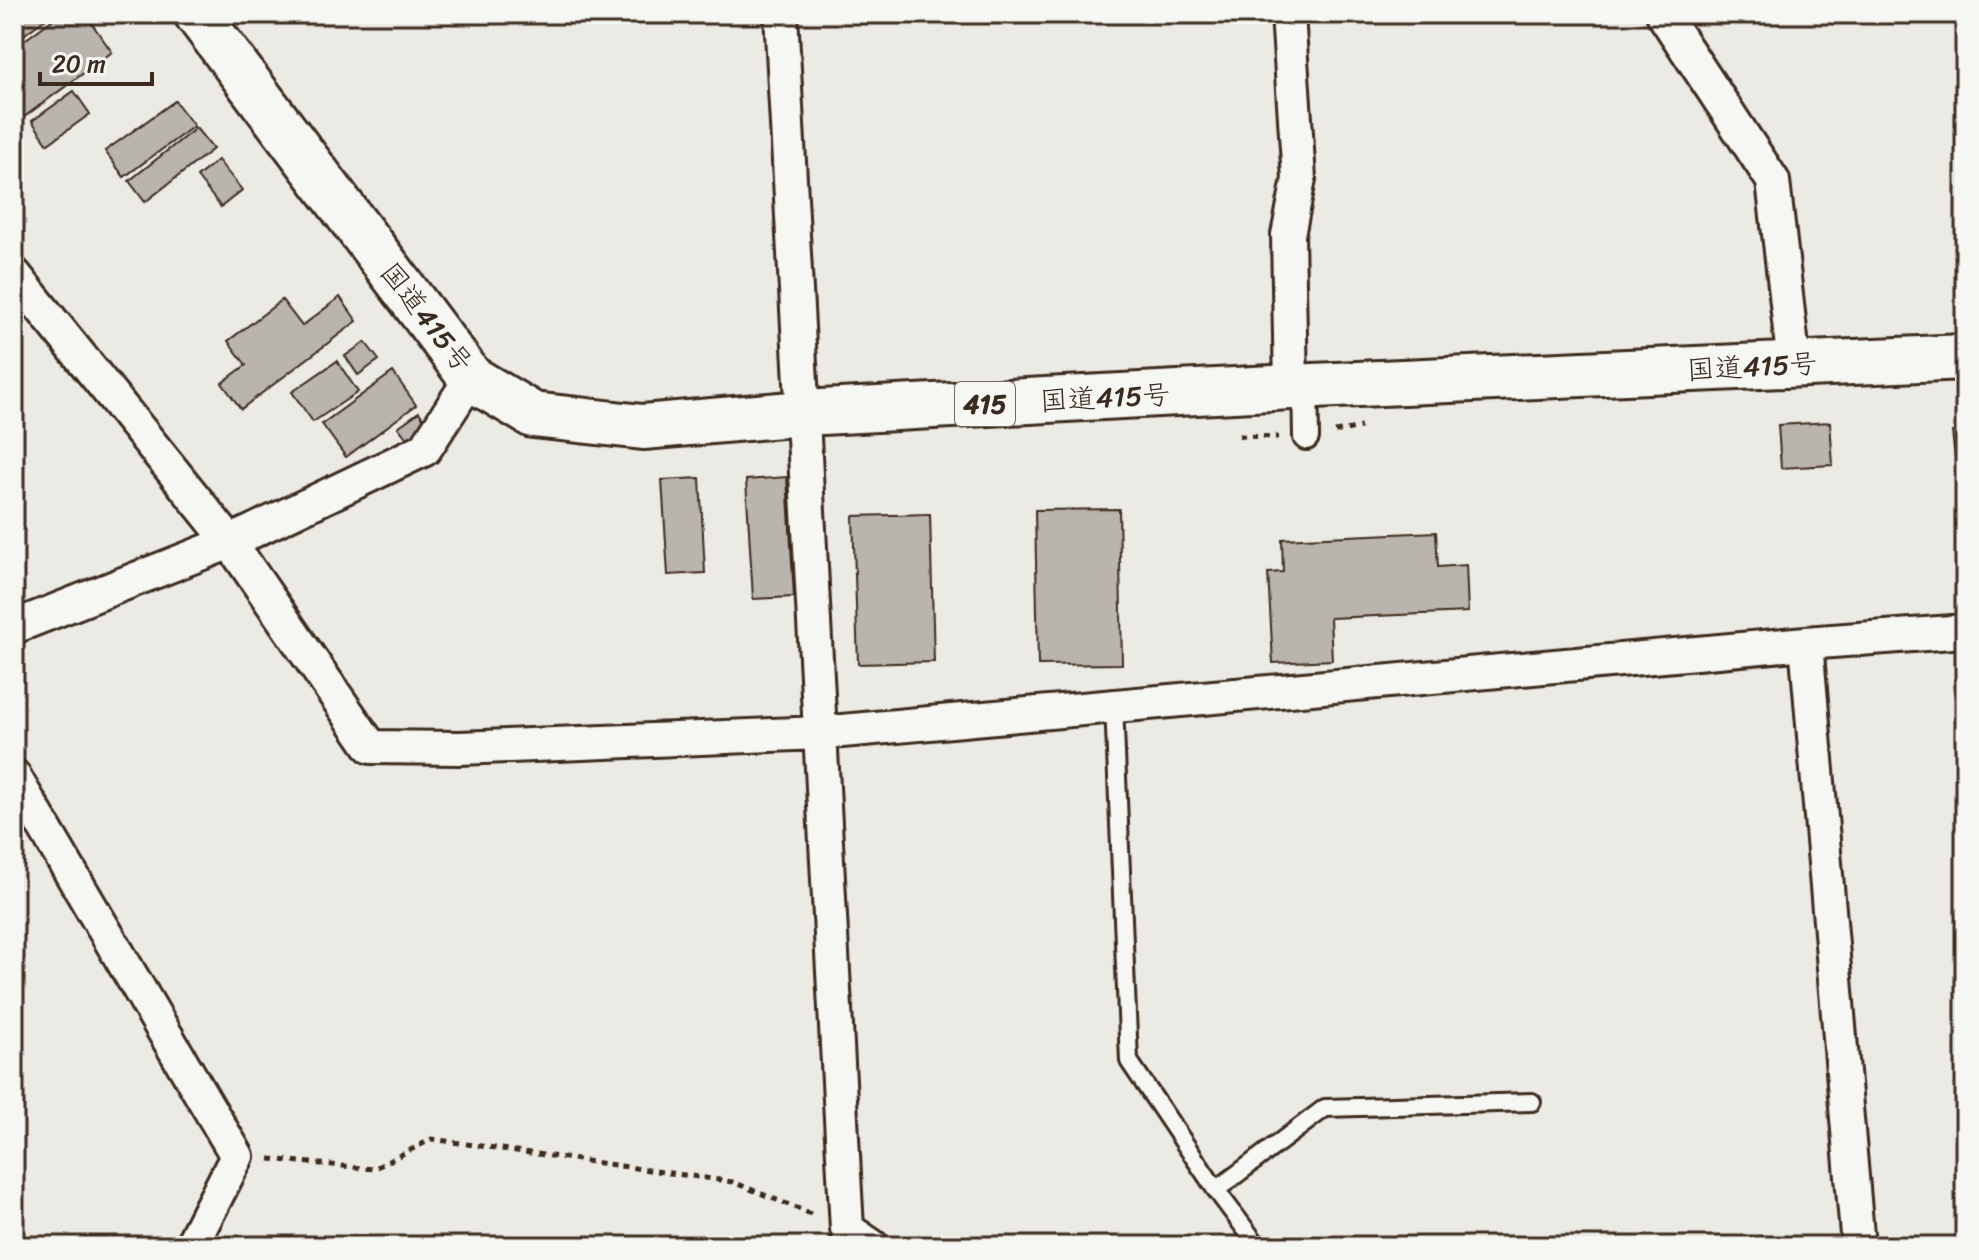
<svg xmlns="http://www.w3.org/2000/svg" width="1979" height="1260" viewBox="0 0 1979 1260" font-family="Sriracha,'Klee One',sans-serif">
  <rect width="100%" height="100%" fill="#ebeae5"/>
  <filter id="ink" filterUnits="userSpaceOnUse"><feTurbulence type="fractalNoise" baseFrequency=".0125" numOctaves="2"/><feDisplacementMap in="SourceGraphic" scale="16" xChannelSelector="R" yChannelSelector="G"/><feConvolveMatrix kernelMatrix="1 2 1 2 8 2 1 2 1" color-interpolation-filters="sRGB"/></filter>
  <g filter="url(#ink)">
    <path fill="#bab4ae" stroke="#3b2a1e" stroke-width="2" d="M14,14H52L14,42Z
      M60,14H85L112,52L20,120L14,112V48Z
      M74,91L90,114L48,144L32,121Z
      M175,101L194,126L124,177L105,151Z
      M196,128L213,149L145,202L129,181Z
      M218,160L242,190L221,207L197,177Z
      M340,297L357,321L241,409L222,383L246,365L228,341L282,300L302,326Z
      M365,342L379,360L358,375L345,356Z
      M337,361L358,392L313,422L292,392Z
      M393,372L416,405L346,457L322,424Z
      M419,412L432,431L412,445L398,427Z
      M1830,422L1833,465L1781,468L1778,425Z
      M1965,430V508H1961L1952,432Z
      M787,477L794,597L753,599L746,480Z
      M700,478L705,573L668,575L662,480Z
      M1119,509L1122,664L1038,665L1035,510Z
      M930,514L934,662L858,664L853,516Z
      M1436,532L1438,567L1466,565L1468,612L1330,618L1332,660L1273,663L1268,573L1283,572L1282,539Z"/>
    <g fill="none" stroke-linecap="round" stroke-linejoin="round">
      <defs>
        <path id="service" d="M1114,705L1129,1061L1216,1190L1258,1246
          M1216,1190L1325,1108L1532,1102"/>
        <path id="pedestrian" d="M1305,377L1306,437"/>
        <path id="minor" d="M781,14L847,1229L872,1246
          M1288,14L1299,179L1288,235L1291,387
          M1663,14L1773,181L1794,365
          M14,274L230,542L371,747L460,748L820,733L1806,643L1965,631
          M14,627L230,542L425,449L471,378
          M1806,643L1858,1246
          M14,776L237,1156L191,1246"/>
        <path id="trunk" d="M197,14L471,378L533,415L643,427L803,413L1291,387L1965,357"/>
      </defs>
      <use href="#service" stroke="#3b2a1e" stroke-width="22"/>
      <use href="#pedestrian" stroke="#3b2a1e" stroke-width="30"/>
      <use href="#minor" stroke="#3b2a1e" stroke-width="38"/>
      <use href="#trunk" stroke="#3b2a1e" stroke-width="50"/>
      <path stroke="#3b2a1e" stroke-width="5" stroke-dasharray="6 6" stroke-linecap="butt" d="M1335,432L1361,427
        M1239,436L1278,437
        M270,1159L373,1169L432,1139L733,1182L811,1214"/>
      <use href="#service" stroke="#f6f6f2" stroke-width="16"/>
      <use href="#pedestrian" stroke="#f6f6f2" stroke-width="24"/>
      <use href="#minor" stroke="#f6f6f2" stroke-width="32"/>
      <use href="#trunk" stroke="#f6f6f2" stroke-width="44"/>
    </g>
  </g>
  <g text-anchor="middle" stroke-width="6" stroke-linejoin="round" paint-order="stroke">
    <rect fill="#f6f6f2" stroke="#73675e" stroke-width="2" x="955" y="382" width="60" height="44" rx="6"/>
    <g font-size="26" font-weight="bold" fill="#3b2a1e">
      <text x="985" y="413">415</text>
    </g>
    <g font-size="28" fill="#3b2a1e" stroke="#f6f6f2">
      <text transform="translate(427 317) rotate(52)" y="10">国道415号</text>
      <text transform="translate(1752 366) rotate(-3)" y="10">国道415号</text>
      <text transform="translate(1105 397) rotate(-3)" y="10">国道415号</text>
    </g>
  </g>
  <rect width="1979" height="1260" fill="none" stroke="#f6f6f2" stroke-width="48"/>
  <rect x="24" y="24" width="1931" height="1212" fill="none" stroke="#3b2a1e" stroke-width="3" filter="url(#ink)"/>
  <path d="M40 72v12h112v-12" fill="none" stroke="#3b2a1e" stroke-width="4"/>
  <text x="52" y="72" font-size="24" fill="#3b2a1e" stroke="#f6f6f2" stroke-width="6" paint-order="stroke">20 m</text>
</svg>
